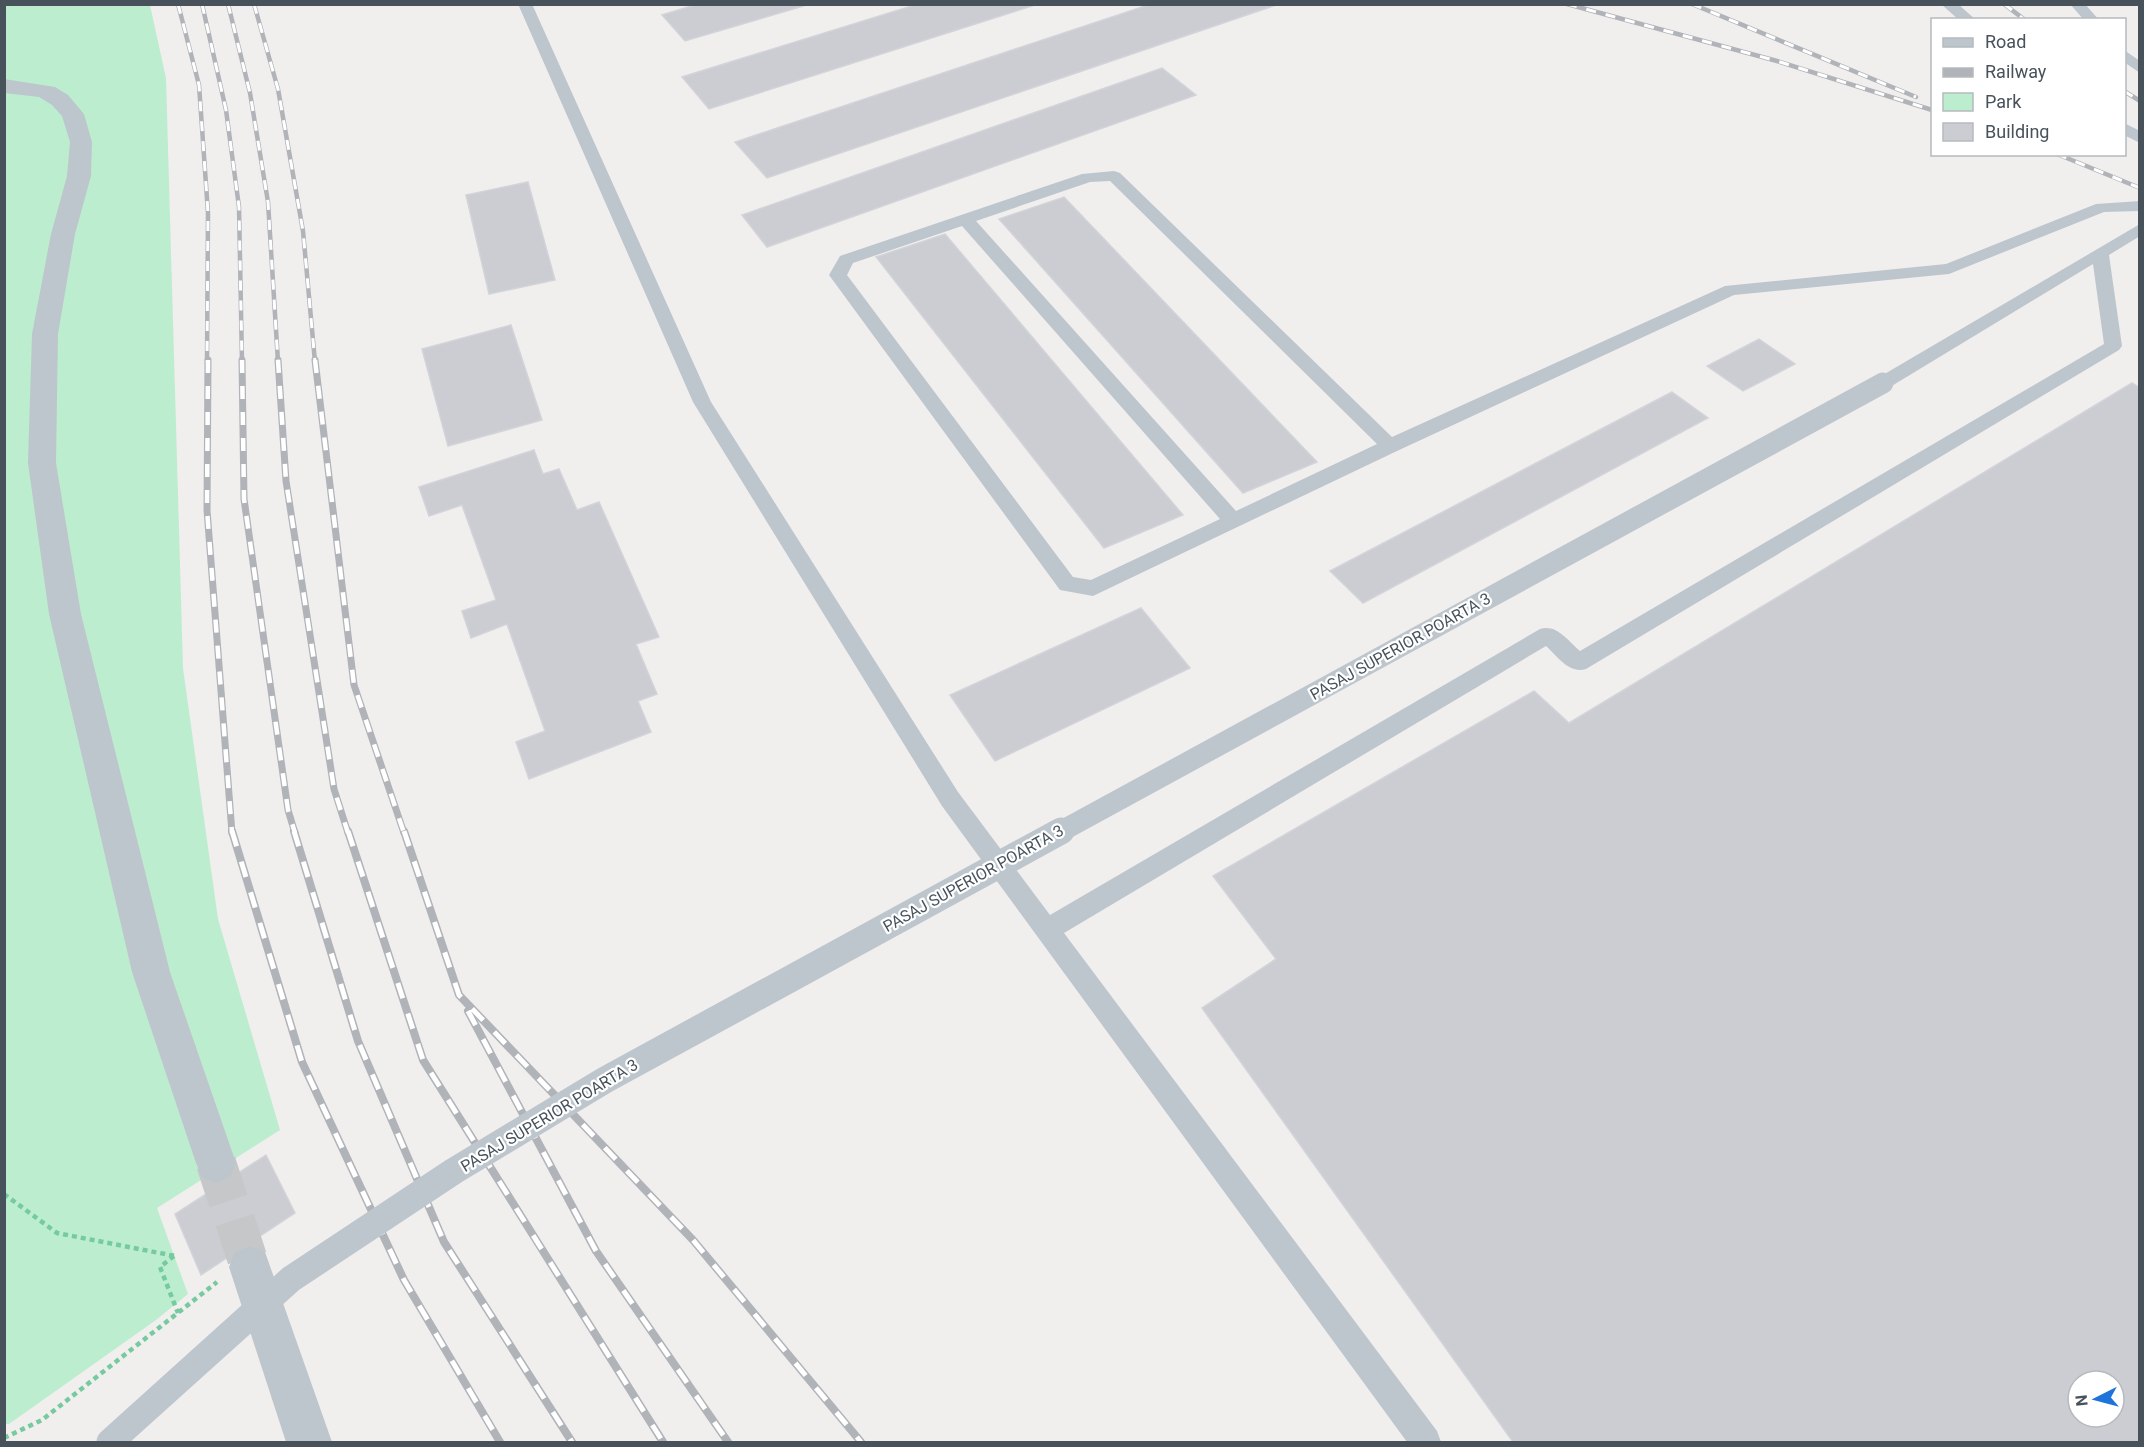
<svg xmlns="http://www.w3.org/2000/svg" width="2144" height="1447" viewBox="0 0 2144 1447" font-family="Roboto,sans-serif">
  <rect width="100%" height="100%" fill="#f1eeee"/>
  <path fill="#bdedcf" d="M5,5H150L166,78L183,668L218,919L280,1130L157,1208L188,1294L156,1320L9,1424H5Z"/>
  <path fill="#cbcdd3" stroke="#d2d4d9" stroke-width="1.5" fill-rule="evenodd" d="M698,4H810L685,41L662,15Z
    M918,4H1038L709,109L682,77Z
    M1151,4L1276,5L767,178L735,142Z
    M1162,68L1196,95L767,247L742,215Z
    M528,182L555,280L489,294L466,195Z
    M1064,197L1317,462L1243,493L999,219Z
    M945,234L1183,515L1104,548L876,257Z
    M511,325L542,420L448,446L422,349Z
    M1759,339L1795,364L1743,391L1707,366Z
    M2132,383L2140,388V1442H1513L1202,1008L1276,959L1213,876L1534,691L1569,723ZM2078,1381H2114V1417H2078Z
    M1672,392L1708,418L1363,603L1330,571Z
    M534,450L543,474L559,469L577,510L599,502L659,637L636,644L657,694L638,701L651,732L529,779L516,742L545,731L507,624L471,638L462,611L496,600L462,505L429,516L419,487Z
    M1141,608L1190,668L995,761L950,695Z
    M266,1155L295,1213L201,1275L175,1214Z"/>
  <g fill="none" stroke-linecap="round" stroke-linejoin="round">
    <path stroke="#c6c7c9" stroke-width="40" stroke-dasharray="40 20" stroke-linecap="butt" d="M216,1163L250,1267"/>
    <path stroke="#76ca9f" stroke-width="4.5" stroke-dasharray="5 4" stroke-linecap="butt" d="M4,1194L57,1233L175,1256
      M174,1256L160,1267L178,1313"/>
    <path fill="#bdc6cd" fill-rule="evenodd" d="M518,4H532L711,402L958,792L1050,915L1540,629C1557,624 1568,641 1580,651L2104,344L2093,264L1890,387H1876L1874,383L1876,379L2140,224V236L2109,255L2122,346L2119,350L1586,669C1569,674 1558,657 1546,646L1064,933L1437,1431L1441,1442H1407L942,806L693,402Z
      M1941,4H1958L1976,20H1959Z
      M2070,4H2085L2099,20H2084Z
      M2124,50L2140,61V73L2124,62Z
      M2124,123L2140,131V143L2124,135Z
      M1114,171L1120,173L1392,437L1725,286L1946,264L2096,204L2140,201V211L2104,212L1949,274L1734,295L1397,451L1093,596L1060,590L829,275L840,256L1082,174ZM1110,181L1377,444L1236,511L976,221L1090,182ZM962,226L1220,519L1091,580L1073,577L847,275L853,263Z"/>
    <path fill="#bdc6cd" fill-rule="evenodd" d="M4,79L55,87L68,95L84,114L92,142L91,176L75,234L58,334L56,463L81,614L170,972L236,1163L230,1177L216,1183L202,1177L196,1163L132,972L49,614L28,463L32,334L51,234L67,176L70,142L62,116L52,105L39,97L4,93Z
      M250,1246L265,1252L332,1442H286L229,1267L235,1252Z"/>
    <defs>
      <path id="rail-far2" d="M178,4L199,85L208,213L207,362
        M202,4L226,110L239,207L242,362
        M228,4L250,93L268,202L278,362
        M254,4L278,89L303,231L315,362
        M1567,4L1777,61L1932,110
        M1692,4L1916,97
        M2004,4L2025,20
        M2124,91L2140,101
        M2057,154L2140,188"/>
      <path id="rail-far1" d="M208,360L207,510L232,833
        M242,360L244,499L288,810L295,833
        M278,360L286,481L334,789L348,833
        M315,360L354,685L404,833"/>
      <path id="rail" d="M232,831L302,1062L404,1280L500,1442
        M294,831L358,1041L444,1242L572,1442
        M348,831L423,1060L663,1442
        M404,831L459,995L693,1240L861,1442
        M468,1011L596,1251L728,1442"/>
    </defs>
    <use href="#rail-far2" stroke="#b0b3b8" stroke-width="4.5"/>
    <use href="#rail-far1" stroke="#b0b3b8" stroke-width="7"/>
    <use href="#rail" stroke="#b0b3b8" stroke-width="8"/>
    <use href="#rail-far2" stroke="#fff" stroke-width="3" stroke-dasharray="10" stroke-linecap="butt"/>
    <use href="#rail-far1" stroke="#fff" stroke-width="4.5" stroke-dasharray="13" stroke-linecap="butt"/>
    <use href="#rail" stroke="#fff" stroke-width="5" stroke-dasharray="16" stroke-linecap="butt"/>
    <path stroke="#76ca9f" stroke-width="4.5" stroke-dasharray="5 4" stroke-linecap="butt" d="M4,1438L42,1420L217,1282"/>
    <path stroke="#bdc6cd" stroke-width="21" d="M1058,833L1883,383"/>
    <path stroke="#bdc6cd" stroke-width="27" d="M110,1442L291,1279L454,1171L605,1080L1061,831"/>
  </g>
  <g text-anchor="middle" stroke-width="4.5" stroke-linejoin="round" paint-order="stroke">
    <g font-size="16" fill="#47525b" stroke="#fff">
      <text transform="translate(1400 646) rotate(-29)" y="6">PASAJ SUPERIOR POARTA 3</text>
      <text transform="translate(973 878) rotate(-29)" y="6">PASAJ SUPERIOR POARTA 3</text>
      <text transform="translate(549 1115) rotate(-31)" y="6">PASAJ SUPERIOR POARTA 3</text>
    </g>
  </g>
  <rect width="2144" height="1447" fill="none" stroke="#47525b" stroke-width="12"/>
  <rect x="1931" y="18" width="195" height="138" fill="#ffffff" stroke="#b5babd" stroke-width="1.5"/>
  <rect x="1943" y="38" width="30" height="9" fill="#bdc6cd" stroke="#b5babd" stroke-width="1.5"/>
  <text x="1985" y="48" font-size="18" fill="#47525b">Road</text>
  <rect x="1943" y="68" width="30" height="9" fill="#b0b3b8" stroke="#b5babd" stroke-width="1.5"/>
  <text x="1985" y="78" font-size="18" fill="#47525b">Railway</text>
  <rect x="1943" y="93" width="30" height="18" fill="#bdedcf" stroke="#b5babd" stroke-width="1.5"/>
  <text x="1985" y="108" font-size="18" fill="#47525b">Park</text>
  <rect x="1943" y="123" width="30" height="18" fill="#cbcdd3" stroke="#b5babd" stroke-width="1.5"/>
  <text x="1985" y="138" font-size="18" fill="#47525b">Building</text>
  <g transform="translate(2096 1399) rotate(264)"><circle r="28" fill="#ffffff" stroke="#b5babd" stroke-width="1.5"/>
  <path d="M0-4.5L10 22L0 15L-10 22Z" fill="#1e74da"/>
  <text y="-9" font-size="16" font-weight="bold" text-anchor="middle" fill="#47525b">N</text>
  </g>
</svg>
